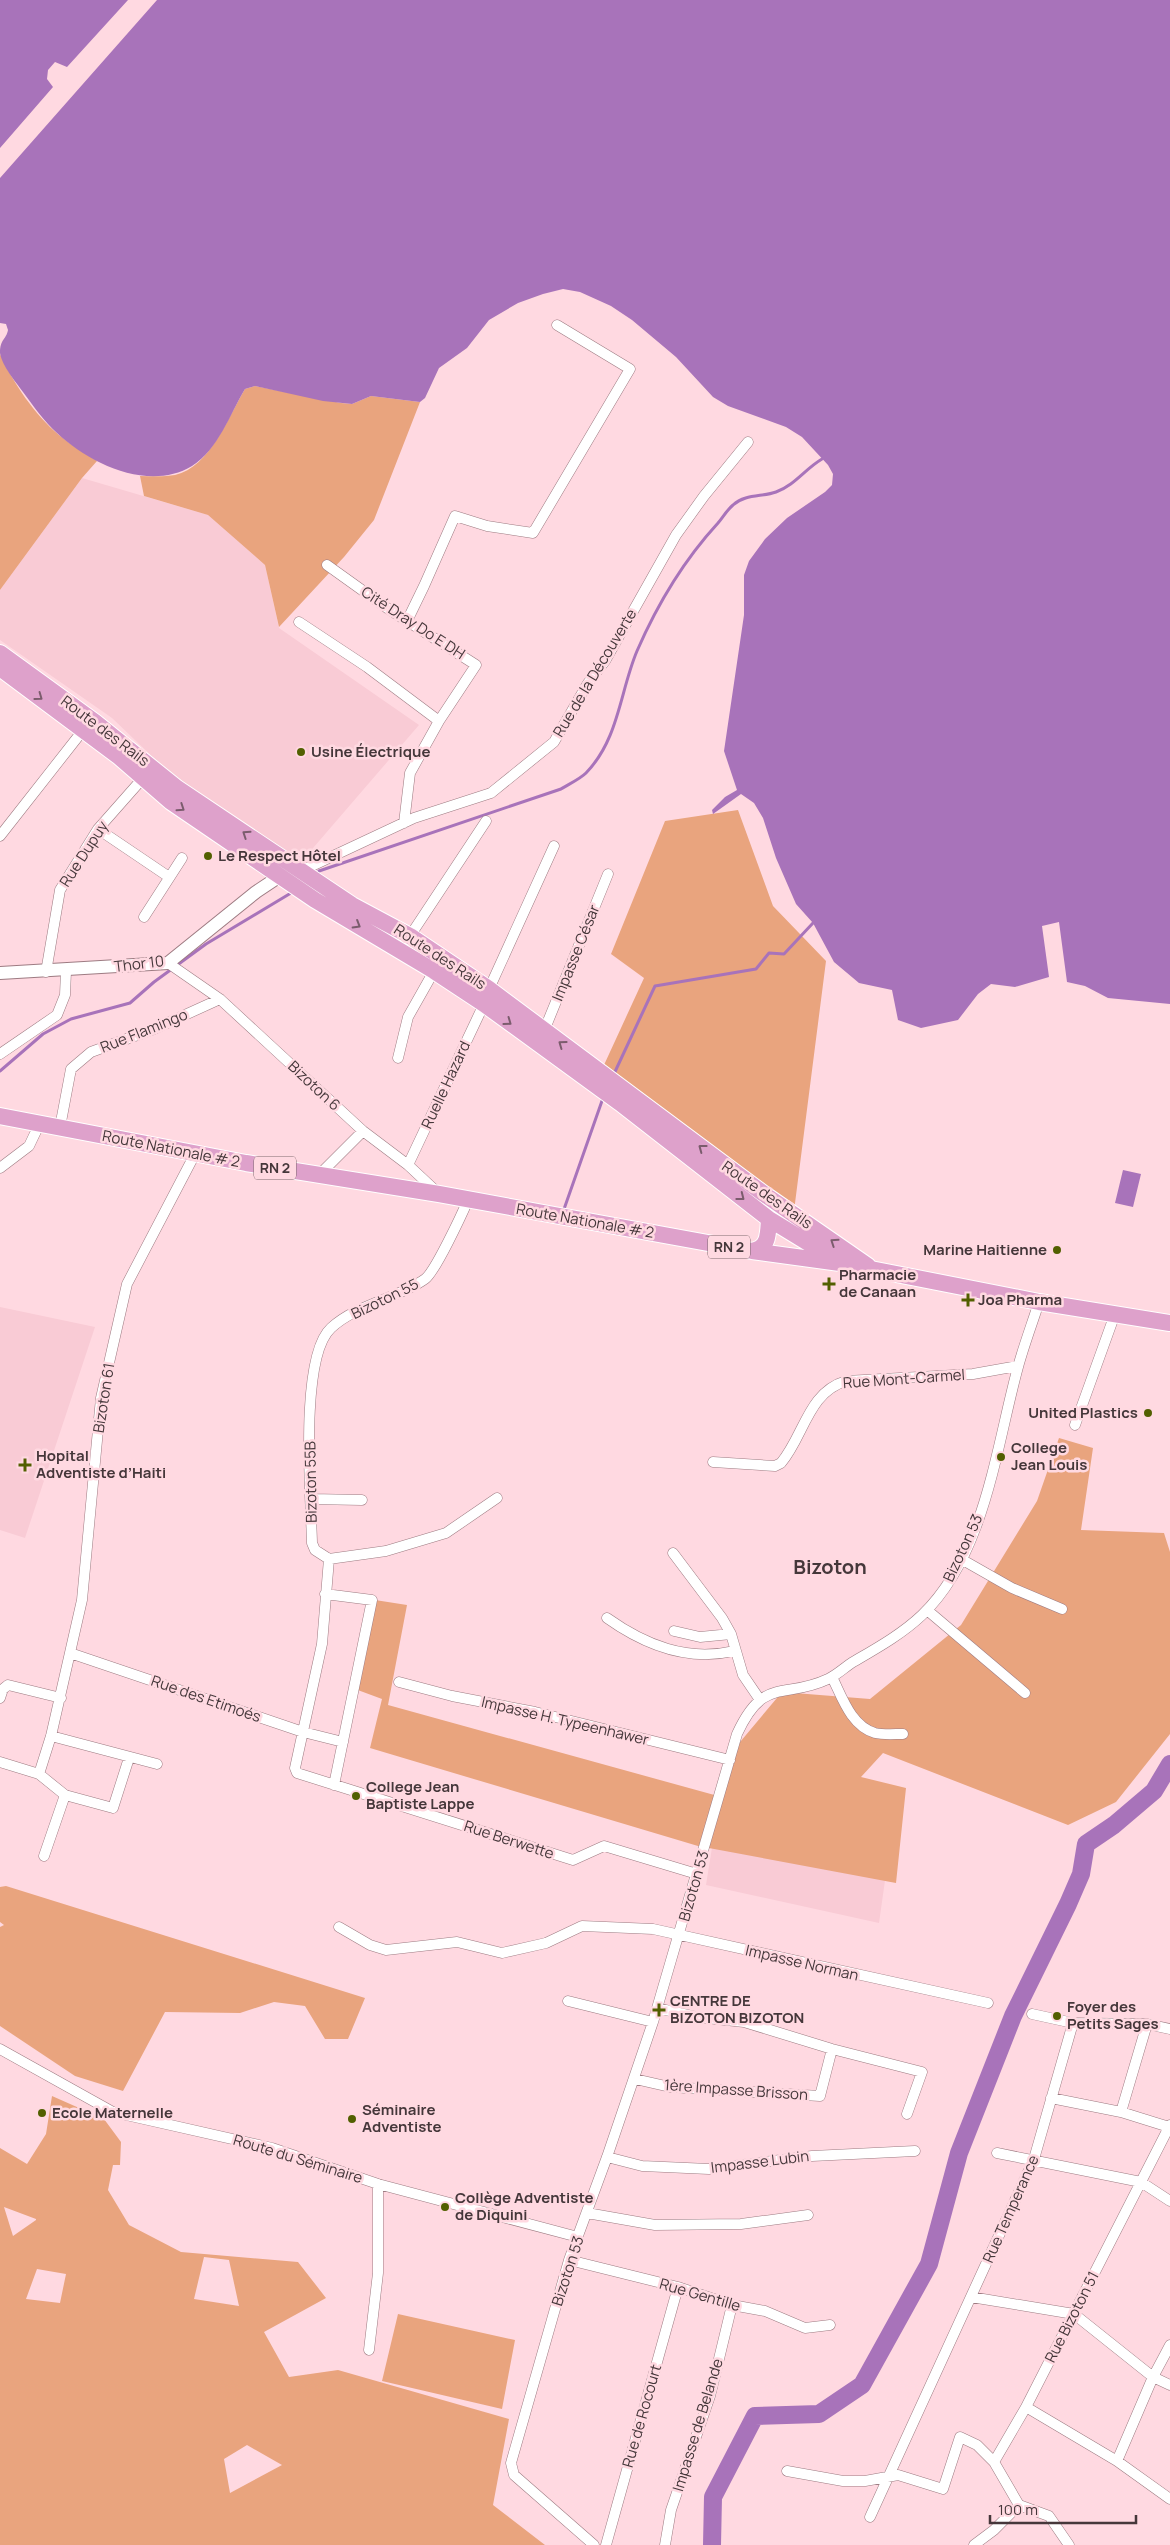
<svg xmlns="http://www.w3.org/2000/svg" width="1170" height="2545" viewBox="0 0 1170 2545" font-family="Manrope,sans-serif">
  <rect width="100%" height="100%" fill="#ffd9e1"/>
  <path fill="#f9cbd5" d="M82,478L208,515L265,565L279,628L419,725L295,869L160,764L112,718L0,640V590Z
    M0,1307L95,1327L25,1538L0,1530Z
    M718,1810L890,1845L879,1923L706,1885Z"/>
  <path fill="#e9a47e" fill-rule="evenodd" d="M0,354C13,383 35,415 59,435C71,445 85,453 97,461L82,478L0,590Z
    M255,386L341,403L352,404L371,396L420,402L374,520L344,557L279,627L265,565L208,515L144,496L140,476C151,476 164,477 175,475C210,467 228,417 245,389Z
    M738,810L773,906L826,961L794,1211L604,1065L644,978L611,954L665,821Z
    M1059,1438L1093,1448L1081,1530L1164,1533L1170,1552V1734L1116,1802L1068,1825L883,1753L861,1777L906,1788L896,1883L698,1846L370,1748L382,1699L355,1689L375,1600L407,1605L388,1705L718,1796L730,1754L782,1692L870,1699L961,1625L1037,1501Z
    M6,1886L365,1998L348,2039H325L305,2006L274,2002L240,2013L165,2012L123,2091L75,2076L0,2026V1927L4,1925L0,1922V1887Z
    M52,2096L104,2119L121,2142L120,2165H113L108,2190L129,2225L181,2252L298,2262L326,2298L264,2332L289,2377L338,2370L509,2419L493,2505L545,2545H0V2148L27,2164L46,2134ZM4,2207L36,2219V2220L13,2236ZM204,2257L229,2260L239,2306L194,2299ZM37,2269L66,2274L60,2303L26,2299ZM247,2445L282,2465L230,2493L224,2459Z
    M398,2314L515,2340L502,2409L382,2381Z"/>
  <path fill="#a873ba" d="M0,0H1170V1004L1108,998L1085,986L1067,982L1059,922L1042,926L1049,977L1015,987L991,984L978,994L958,1020L921,1028L898,1020L892,990L859,983L834,962L813,923L796,904L776,858L763,818L754,803L741,794L713,814L712,810L725,797L737,790L724,751L744,615V575L749,561L765,539L787,518L825,492L832,485L833,474L828,465L802,437L786,427L728,406L713,397L676,357L632,320L611,306L580,292L563,289L543,294L518,303L489,320L467,348L439,368L425,398L420,402L371,396L352,404L323,401L255,386L245,389C230,414 218,450 192,466C149,492 90,464 57,433C44,421 34,407 23,392C16,382 2,366 0,353C0,339 6,340 8,330L6,324L0,323Z
    M1123,1170L1141,1174L1133,1207L1115,1203Z"/>
  <path fill="#ffd9e1" d="M128,0H157L0,178V148L53,87L47,79L48,70L55,62L67,67Z"/>
  <g fill="none" stroke-linecap="round" stroke-linejoin="round">
    <path stroke="#a873ba" stroke-width="3" d="M319,871L561,789C569,784 580,779 586,773C619,739 620,691 637,651C657,605 685,559 718,523C723,517 727,510 733,505C745,494 762,497 776,492C795,485 805,469 822,459
      M0,1071L43,1034L71,1019L130,1003L154,982L206,944L291,893
      M613,1076L655,986L756,969L769,953L784,954L813,923
      M563,1212L603,1098"/>
    <path stroke="#a873ba" stroke-width="18" d="M712,2545L713,2497L755,2416L819,2414L862,2385L929,2264L959,2153L1013,2016L1068,1904L1081,1874L1086,1844L1114,1825L1154,1791L1170,1764"/>
    <defs>
      <path id="minor" d="M327,565L387,608L476,665L439,721L410,773L404,823
        M407,621L424,586L455,516L487,526L533,533L630,369L557,325
        M299,622L367,667L439,721
        M98,829L169,877
        M0,836L84,729
        M301,871L414,818L491,793L554,742L588,683L605,661L676,535L704,496L748,442
        M144,917L182,858
        M410,936L486,821
        M168,963L220,999L363,1131L408,1165L438,1193
        M46,972L60,890L98,829L143,778
        M489,989L554,846
        M544,1031L608,874
        M0,1054L57,1015L65,995L66,971
        M398,1058L408,1017L434,971
        M60,1127L71,1069L91,1052L154,1029L220,999
        M408,1165L484,1004
        M0,1168L29,1146L39,1125
        M319,1175L363,1131
        M468,1200C462,1214 435,1272 425,1279C397,1299 357,1304 331,1328C299,1357 311,1499 312,1543L315,1550L329,1559L386,1551L446,1533L497,1498
        M1075,1425L1115,1314
        M713,1462L775,1466L781,1463C804,1436 808,1392 846,1381L973,1374L1018,1366
        M311,1499L362,1500
        M673,1553L722,1618L731,1634L743,1675L760,1700
        M329,1559L322,1644L295,1768L297,1773L573,1860L604,1846L697,1874
        M961,1559L1012,1588L1062,1609
        M325,1594L372,1600L334,1785
        M927,1610L1025,1693
        M607,1618C645,1645 687,1662 734,1651
        M674,1631L700,1637L731,1634
        M70,1653L303,1732L343,1742
        M832,1677C842,1697 851,1726 875,1733C883,1735 894,1734 903,1734
        M399,1682L452,1696L535,1712L730,1760
        M0,1698L3,1689L8,1685L61,1698
        M51,1736L157,1764
        M0,1762L39,1774L65,1795L113,1808L129,1758
        M39,1774L51,1736L82,1600L101,1398L127,1284L195,1154
        M44,1856L65,1795
        M339,1927L370,1945L386,1950L457,1942L502,1953L546,1943L582,1926L653,1929L988,2003
        M568,2001L653,2022
        M657,2008L697,2017L744,2022L832,2049L922,2072L907,2114
        M1032,2014L1073,2023
        M0,2049L113,2112L272,2148L378,2184L578,2237
        M635,2079L670,2087L820,2096L832,2049
        M1051,2098L1121,2112L1169,2127
        M1121,2112L1147,2024
        M997,2153L1141,2182L1170,2201
        M607,2157L642,2166L709,2169L812,2156L915,2151
        M587,2213L655,2225L741,2224L808,2215
        M569,2260L678,2287L732,2305L765,2311L805,2328L830,2325
        M971,2297L1074,2314L1153,2377L1170,2385
        M369,2350L378,2273V2184
        M1026,2407L1117,2461L1170,2499
        M1117,2461L1153,2377L1170,2345
        M787,2471L843,2481H865L898,2475L943,2489L960,2437L977,2445L994,2462
        M1019,2505L994,2462L1026,2407L1170,2125
        M1019,2505L1049,2516L1069,2545
        M870,2517L1034,2159L1073,2023L1147,2024L1170,2029
        M594,2545L514,2475L511,2463L569,2260L607,2157L653,2022L737,1734C764,1675 784,1700 828,1679C837,1675 845,1667 853,1662C877,1648 902,1634 922,1615C985,1555 996,1447 1018,1367C1024,1345 1032,1324 1039,1302
        M606,2545L678,2287
        M665,2545L671,2510L710,2396L732,2305
        M974,2545L994,2530L1019,2505"/>
      <path id="tertiary" d="M0,973L168,963L256,892L280,876"/>
      <path id="primary" d="M0,653L95,722L177,788L352,905L410,936L489,989L764,1194L868,1266
        M0,668L118,756L171,802L315,900L434,971L484,1004L620,1103L769,1219L836,1260
        M0,1116L246,1163L439,1194L752,1251L840,1263L1039,1302L1170,1323
        M752,1251C769,1248 768,1234 769,1219"/>
    </defs>
    <use href="#minor" stroke="#9d7b82" stroke-width="11"/>
    <use href="#tertiary" stroke="#9d7b82" stroke-width="14"/>
    <use href="#primary" stroke="#fff" stroke-width="18"/>
    <use href="#minor" stroke="#fff" stroke-width="10"/>
    <use href="#tertiary" stroke="#fff" stroke-width="12"/>
    <use href="#primary" stroke="#dea1cb" stroke-width="16"/>
  </g>
  <defs><path id="oneway-chevron" d="M-2-3.5L2.5 0L-2 3.5" fill="none" stroke-width="1.6" stroke-linecap="round" stroke-linejoin="round" transform="scale(1.25)"/></defs>
  <g stroke="#7b5c6d">
    <use href="#oneway-chevron" transform="translate(39 697) rotate(36)"/>
    <use href="#oneway-chevron" transform="translate(181 808) rotate(34)"/>
    <use href="#oneway-chevron" transform="translate(246 834) rotate(-146)"/>
    <use href="#oneway-chevron" transform="translate(357 925) rotate(31)"/>
    <use href="#oneway-chevron" transform="translate(508 1022) rotate(36)"/>
    <use href="#oneway-chevron" transform="translate(562 1044) rotate(-144)"/>
    <use href="#oneway-chevron" transform="translate(702 1148) rotate(-143)"/>
    <use href="#oneway-chevron" transform="translate(741 1197) rotate(38)"/>
    <use href="#oneway-chevron" transform="translate(834 1242) rotate(-146)"/>
  </g>
  <g fill="#525f00" stroke="#ffd9e1" stroke-width="2">
    <circle cx="301" cy="752" r="5"/>
    <circle cx="208" cy="856" r="5"/>
    <circle cx="1057" cy="1250" r="5"/>
    <path d="M826.5 1276.5h5v5h5v5h-5v5h-5v-5h-5v-5h5z"/>
    <path d="M965.5 1292.5h5v5h5v5h-5v5h-5v-5h-5v-5h5z"/>
    <circle cx="1148" cy="1413" r="5"/>
    <circle cx="1001" cy="1457" r="5"/>
    <path d="M22.5 1457.5h5v5h5v5h-5v5h-5v-5h-5v-5h5z"/>
    <circle cx="356" cy="1796" r="5"/>
    <path d="M656.5 2002.5h5v5h5v5h-5v5h-5v-5h-5v-5h5z"/>
    <circle cx="1057" cy="2016" r="5"/>
    <circle cx="42" cy="2113" r="5"/>
    <circle cx="352" cy="2119" r="5"/>
    <circle cx="445" cy="2207" r="5"/>
  </g>
  <g text-anchor="middle" stroke-width="5" stroke-linejoin="round" paint-order="stroke">
    <g fill="#ffd9e1" stroke="#7d686c" stroke-width="1">
      <rect x="254" y="1156.5" width="42" height="23" rx="4"/>
      <rect x="708" y="1235.5" width="42" height="23" rx="4"/>
    </g>
    <g font-size="14" font-weight="bold" fill="#45373a">
      <text x="275" y="1173">RN 2</text>
      <text x="729" y="1252">RN 2</text>
    </g>
    <g font-size="15" fill="#45373a" stroke="#ffd9e1">
      <text transform="translate(413 623) rotate(33)" y="5">Cité Dray Do E DH</text>
      <text transform="translate(595 673) rotate(-59)" y="5">Rue de la Découverte</text>
      <text transform="translate(105 731) rotate(37)" y="5">Route des Rails</text>
      <text transform="translate(84 854) rotate(-57)" y="5">Rue Dupuy</text>
      <text transform="translate(576 953) rotate(-68)" y="5">Impasse César</text>
      <text transform="translate(440 957) rotate(33)" y="5">Route des Rails</text>
      <text transform="translate(139 964) rotate(-7)" y="5">Thor 10</text>
      <text transform="translate(144 1031) rotate(-22)" y="5">Rue Flamingo</text>
      <text transform="translate(446 1085) rotate(-65)" y="5">Ruelle Hazard</text>
      <text transform="translate(314 1086) rotate(43)" y="5">Bizoton 6</text>
      <text transform="translate(171 1149) rotate(11)" y="5">Route Nationale # 2</text>
      <text transform="translate(767 1195) rotate(35)" y="5">Route des Rails</text>
      <text transform="translate(585 1221) rotate(10)" y="5">Route Nationale # 2</text>
      <text transform="translate(385 1299) rotate(-26)" y="5">Bizoton 55</text>
      <text transform="translate(904 1379) rotate(-4)" y="5">Rue Mont-Carmel</text>
      <text transform="translate(104 1398) rotate(-81)" y="5">Bizoton 61</text>
      <text transform="translate(311 1482) rotate(-91)" y="5">Bizoton 55B</text>
      <text transform="translate(963 1548) rotate(-65)" y="5">Bizoton 53</text>
      <text transform="translate(206 1699) rotate(19)" y="5">Rue des Etimoés</text>
      <text transform="translate(565 1721) rotate(13)" y="5">Impasse H. Typeenhawer</text>
      <text transform="translate(509 1840) rotate(18)" y="5">Rue Berwette</text>
      <text transform="translate(694 1886) rotate(-74)" y="5">Bizoton 53</text>
      <text transform="translate(802 1963) rotate(13)" y="5">Impasse Norman</text>
      <text transform="translate(736 2090) rotate(4)" y="5">1ère Impasse Brisson</text>
      <text transform="translate(298 2159) rotate(17)" y="5">Route du Séminaire</text>
      <text transform="translate(760 2162) rotate(-7)" y="5">Impasse Lubin</text>
      <text transform="translate(1011 2209) rotate(-66)" y="5">Rue Temperance</text>
      <text transform="translate(568 2271) rotate(-72)" y="5">Bizoton 53</text>
      <text transform="translate(700 2295) rotate(16)" y="5">Rue Gentille</text>
      <text transform="translate(1072 2317) rotate(-63)" y="5">Rue Bizoton 51</text>
      <text transform="translate(642 2416) rotate(-74)" y="5">Rue de Rocourt</text>
      <text transform="translate(698 2425) rotate(-73)" y="5">Impasse de Belande</text>
    </g>
    <g font-size="15" font-weight="bold" fill="#45373a" stroke="#ffd9e1" text-anchor="start">
      <text x="311" y="757">Usine Électrique</text>
      <text x="218" y="861">Le Respect Hôtel</text>
      <text x="1047" y="1255" text-anchor="end">Marine Haitienne</text>
      <text x="839" y="1280">Pharmacie<tspan x="839" dy="17">de Canaan</tspan></text>
      <text x="978" y="1305">Joa Pharma</text>
      <text x="1138" y="1418" text-anchor="end">United Plastics</text>
      <text x="1011" y="1453">College<tspan x="1011" dy="17">Jean Louis</tspan></text>
      <text x="36" y="1461">Hopital<tspan x="36" dy="17">Adventiste d’Haiti</tspan></text>
      <text x="366" y="1792">College Jean<tspan x="366" dy="17">Baptiste Lappe</tspan></text>
      <text x="670" y="2006">CENTRE DE<tspan x="670" dy="17">BIZOTON BIZOTON</tspan></text>
      <text x="1067" y="2012">Foyer des<tspan x="1067" dy="17">Petits Sages</tspan></text>
      <text x="362" y="2115">Séminaire<tspan x="362" dy="17">Adventiste</tspan></text>
      <text x="52" y="2118">Ecole Maternelle</text>
      <text x="455" y="2203">Collège Adventiste<tspan x="455" dy="17">de Diquini</tspan></text>
    </g>
    <g font-size="20" font-weight="bold" fill="#45373a" stroke="#ffd9e1">
      <text x="830" y="1574">Bizoton</text>
    </g>
  </g>
  <path d="M990 2515v8h146v-8" fill="none" stroke="#45373a" stroke-width="2.5"/>
  <text x="998" y="2515" font-size="15" fill="#45373a" stroke="#ffd9e1" stroke-width="4" paint-order="stroke">100 m</text>
</svg>
